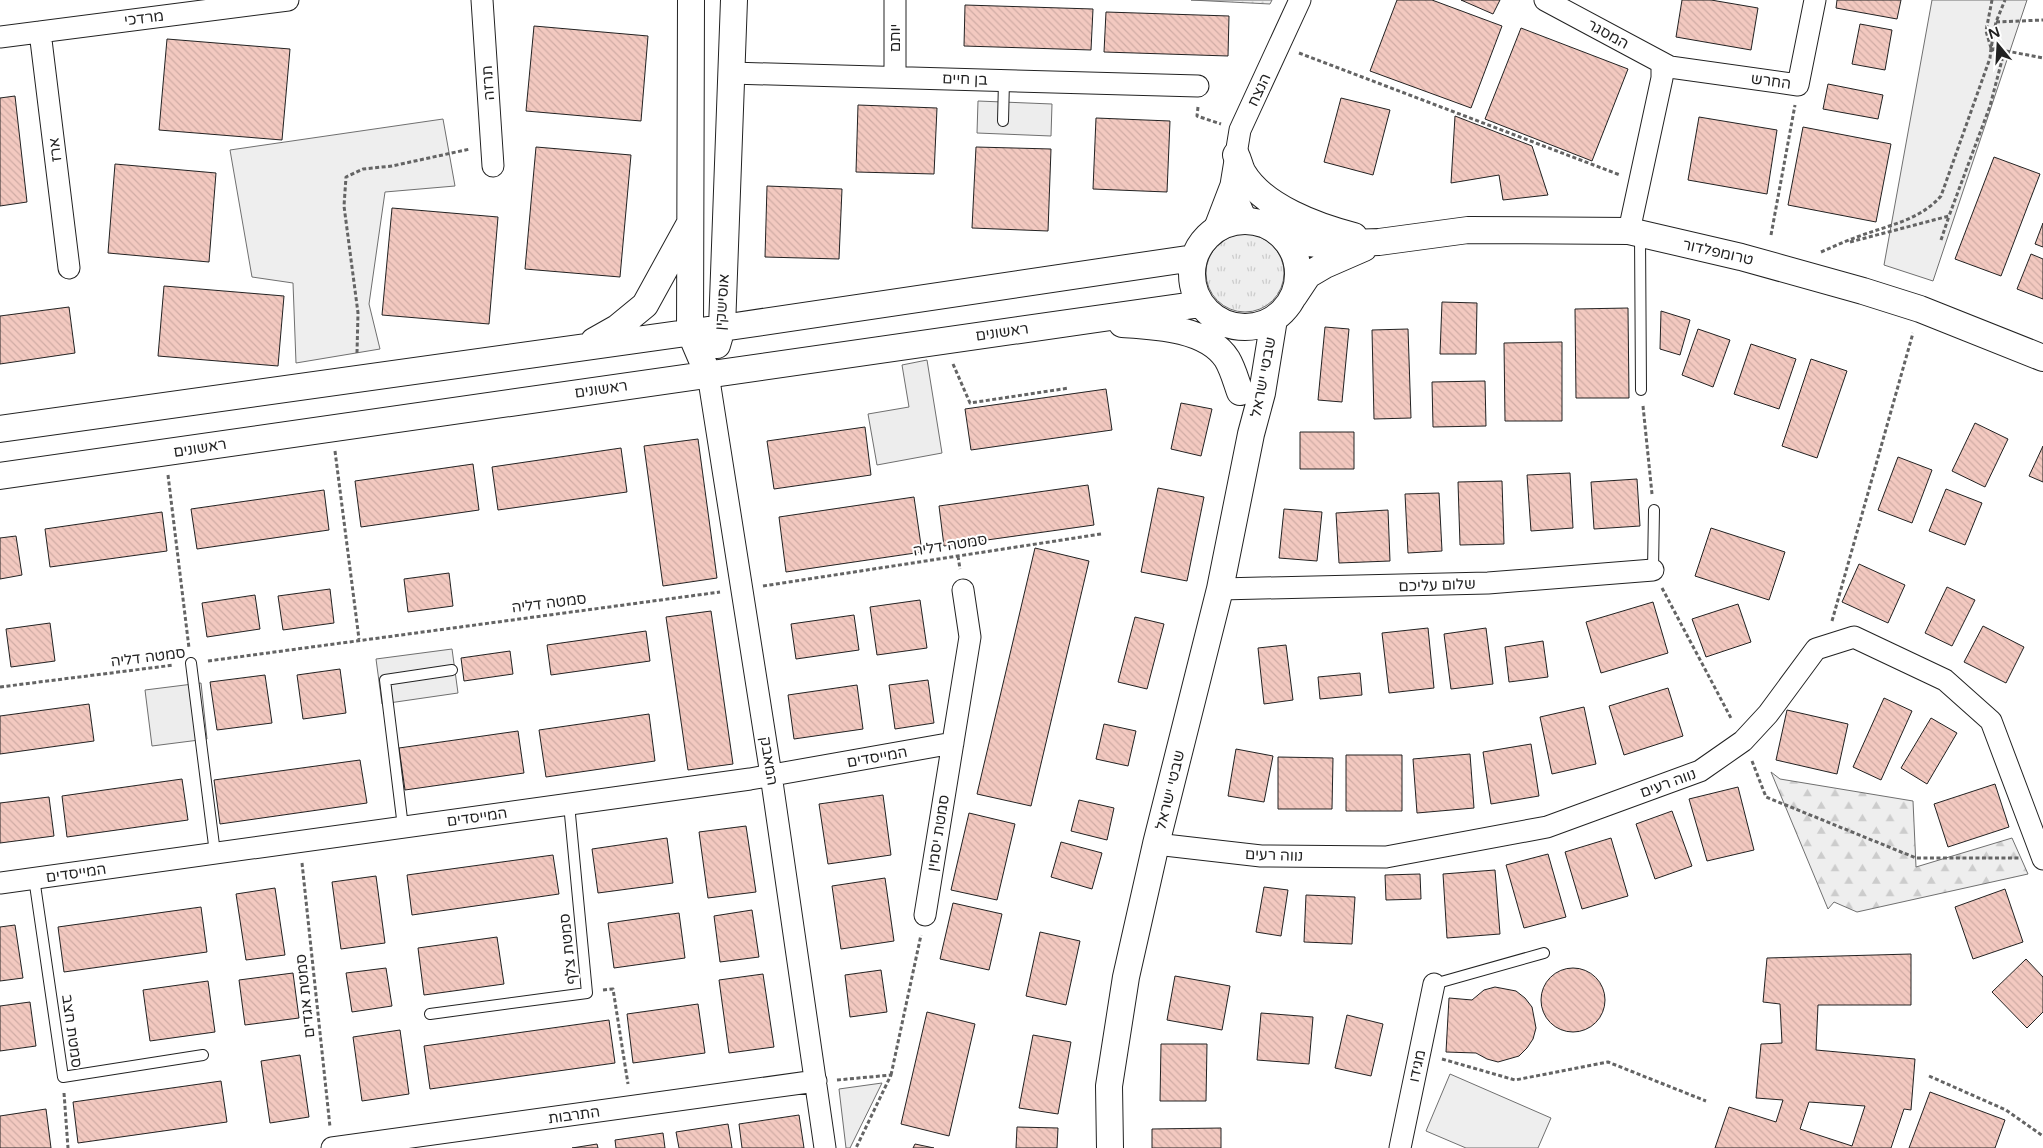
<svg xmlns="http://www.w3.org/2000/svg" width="2043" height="1148" viewBox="0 0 2043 1148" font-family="'Varela Round','Noto Sans Hebrew',sans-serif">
  <defs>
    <pattern id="grass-tufts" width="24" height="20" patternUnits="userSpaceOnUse" patternTransform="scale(1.25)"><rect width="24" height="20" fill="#eee"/><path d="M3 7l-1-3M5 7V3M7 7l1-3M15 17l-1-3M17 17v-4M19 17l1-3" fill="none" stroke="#ccc"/></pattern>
    <pattern id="forest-firs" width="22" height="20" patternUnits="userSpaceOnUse" patternTransform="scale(1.25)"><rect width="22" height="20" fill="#eee"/><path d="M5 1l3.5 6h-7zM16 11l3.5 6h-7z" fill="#ccc"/></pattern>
    <pattern id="garden-dots" width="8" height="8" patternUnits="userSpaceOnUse" patternTransform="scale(1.25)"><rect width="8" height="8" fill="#eee"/><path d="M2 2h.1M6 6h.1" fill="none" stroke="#ccc" stroke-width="1.8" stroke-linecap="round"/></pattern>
    <pattern id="building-back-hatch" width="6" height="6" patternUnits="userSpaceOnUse" patternTransform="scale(1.25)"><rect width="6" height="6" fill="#f3c9c0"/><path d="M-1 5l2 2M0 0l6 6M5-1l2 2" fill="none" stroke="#d0aca5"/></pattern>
  </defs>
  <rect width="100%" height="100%" fill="#fff"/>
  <path fill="url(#grass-tufts)" stroke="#6f6f6f" d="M1206 273a39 39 0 1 1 78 0a39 39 0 1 1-78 0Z"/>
  <path fill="url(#forest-firs)" stroke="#6f6f6f" d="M1771,772L1780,779L1913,801L1916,867L2012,838L2028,874L1857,912L1834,902L1828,909Z"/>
  <path fill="#eee" stroke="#6f6f6f" d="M1932,0H2027L1933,281L1884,265Z
    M443,119L455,186L385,192L369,304L380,349L296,363L293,283L252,277L230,150Z
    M1450,1074L1551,1118L1538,1148H1466L1426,1131Z"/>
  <path fill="url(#garden-dots)" stroke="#6f6f6f" d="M1191,0H1272L1270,4Z"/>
  <path fill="#ededed" stroke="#6f6f6f" d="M978,101L1052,104L1051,136L977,133Z
    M927,360L942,453L877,465L868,414L909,407L902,365Z
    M452,649L458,693L382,704L376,659Z
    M201,683L207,739L152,746L145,690Z
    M882,1083L850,1148H846L839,1089Z"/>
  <path fill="url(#building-back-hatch)" stroke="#222" fill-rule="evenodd" d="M1397,0H1432L1502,26L1471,108L1370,71Z
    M1461,0H1500L1493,14Z
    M1682,0H1711L1758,8L1751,50L1676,37Z
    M1837,0H1901L1897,19L1836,8Z
    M965,5L1093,9L1091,50L964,46Z
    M1106,12L1229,16L1228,56L1104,52Z
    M1860,24L1892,30L1885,70L1852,64Z
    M534,26L648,36L641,121L526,111Z
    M1521,28L1628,69L1592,161L1485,119Z
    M167,39L290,49L282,140L159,130Z
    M1828,84L1883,95L1878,119L1823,109Z
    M15,96L27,202L0,206V98Z
    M1341,98L1390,110L1373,175L1324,162Z
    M858,105L937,108L934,174L856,172Z
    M1455,116L1532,146L1548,195L1503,200L1499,175L1451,183Z
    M1699,117L1777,130L1767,194L1688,180Z
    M1096,118L1170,121L1167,192L1093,189Z
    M1803,127L1891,144L1876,222L1788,205Z
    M536,147L631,155L620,277L525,269Z
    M976,147L1051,149L1048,231L972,228Z
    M1994,157L2040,174L2001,276L1955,259Z
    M115,164L216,173L209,262L108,253Z
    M767,186L842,189L839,259L765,257Z
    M392,208L498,217L489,324L382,315Z
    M2043,223V247L2035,244Z
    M2031,254L2043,259V299L2017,289Z
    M164,286L284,296L278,366L158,356Z
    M1442,302L1477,303L1476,354H1440Z
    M69,307L75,353L0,364V316Z
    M1628,308L1629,398H1576L1575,309Z
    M1661,311L1690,320L1680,355L1660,349Z
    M1325,327L1349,329L1342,402L1318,400Z
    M1408,329L1411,418L1374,419L1372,330Z
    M1698,329L1730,340L1713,387L1682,375Z
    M1562,342V421H1505L1504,343Z
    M1751,344L1796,359L1779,409L1734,394Z
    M1811,359L1847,371L1817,458L1782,446Z
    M1485,381L1486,426L1433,427L1432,382Z
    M1106,389L1112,430L971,450L965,409Z
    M1181,403L1212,409L1201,456L1171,449Z
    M1975,423L2008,439L1985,487L1952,471Z
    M865,427L871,475L774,489L767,441Z
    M1300,432H1354V469H1300Z
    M698,439L717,578L663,586L644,446Z
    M2043,446V482L2029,476Z
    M621,448L627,492L498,510L492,467Z
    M1898,457L1932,470L1912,523L1878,510Z
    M473,464L479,510L361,527L355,481Z
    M1570,473L1573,528L1531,531L1527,475Z
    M1637,479L1640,526L1594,529L1591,482Z
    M1502,481L1504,544L1460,545L1458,482Z
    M1088,485L1094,525L944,546L939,506Z
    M1158,488L1204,497L1187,581L1141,572Z
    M1946,489L1982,503L1965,545L1929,531Z
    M324,490L329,530L197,549L191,509Z
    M1439,493L1442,551L1408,553L1405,494Z
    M914,497L922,552L786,572L779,517Z
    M1284,509L1322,512L1317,561L1279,558Z
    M1388,510L1390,561L1339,563L1336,513Z
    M162,512L167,551L50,567L45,529Z
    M1711,528L1785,552L1769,600L1695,576Z
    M16,536L22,575L0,579V538Z
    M1035,548L1089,561L1031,806L977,794Z
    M1859,564L1905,585L1888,623L1842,602Z
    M449,573L453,606L408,612L404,579Z
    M1947,587L1975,600L1952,646L1925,633Z
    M330,589L334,623L283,630L278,596Z
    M255,595L260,629L207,637L202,603Z
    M920,600L927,648L877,655L870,607Z
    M1653,602L1668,653L1601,673L1586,622Z
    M1738,604L1751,642L1706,657L1692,619Z
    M711,611L733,764L688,770L666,617Z
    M854,615L859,650L796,659L791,624Z
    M1135,617L1164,624L1147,689L1118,682Z
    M50,623L55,661L11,667L6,629Z
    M1983,626L2024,647L2006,683L1964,662Z
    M1428,628L1434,688L1389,693L1382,633Z
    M1486,628L1493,684L1451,689L1444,634Z
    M646,631L650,661L551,675L547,645Z
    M1543,641L1548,677L1509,682L1505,647Z
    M1286,645L1293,700L1264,704L1258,648Z
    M510,651L513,674L464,681L461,658Z
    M340,669L346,713L303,719L297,675Z
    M1360,673L1362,695L1320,699L1318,677Z
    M265,675L272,723L217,730L210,682Z
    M928,680L934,723L895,729L889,685Z
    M857,685L863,729L794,739L788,695Z
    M1668,688L1683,736L1624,755L1609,706Z
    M1884,698L1912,711L1881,780L1853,767Z
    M89,704L94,741L0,754V716Z
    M1584,707L1596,764L1552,774L1540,717Z
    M1787,710L1848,724L1837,774L1776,760Z
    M649,714L655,761L546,777L539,730Z
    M1931,718L1957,733L1927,784L1901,768Z
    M1104,724L1136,731L1128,766L1096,759Z
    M518,731L524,773L405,790L399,748Z
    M1531,744L1539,796L1491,804L1483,752Z
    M1236,749L1273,756L1264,802L1228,796Z
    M1470,754L1474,808L1417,813L1413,759Z
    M1346,755H1402V811H1346Z
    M1278,757L1333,758L1332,809H1278Z
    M360,760L367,803L220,824L214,780Z
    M182,779L188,820L67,837L62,796Z
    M1995,784L2009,827L1948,847L1934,804Z
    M1738,787L1754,850L1707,861L1689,799Z
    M883,795L891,855L828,864L819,804Z
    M49,797L54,836L0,843V803Z
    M1079,800L1114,808L1107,840L1071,831Z
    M1672,811L1692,866L1655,879L1636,824Z
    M969,813L1015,824L997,900L951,890Z
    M746,826L756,892L708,898L699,832Z
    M667,838L673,883L598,893L592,849Z
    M1611,838L1628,896L1582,909L1565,852Z
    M1061,842L1102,853L1092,889L1051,877Z
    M1548,854L1566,917L1524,928L1506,865Z
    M553,855L559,894L412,915L407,875Z
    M1495,870L1500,934L1447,938L1443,874Z
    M1420,874L1421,899L1386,900L1385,875Z
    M376,876L385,943L341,949L332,882Z
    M885,878L894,941L841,949L832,886Z
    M1264,887L1288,890L1281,936L1256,932Z
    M275,888L285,955L246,960L236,894Z
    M2005,889L2023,942L1973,959L1955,907Z
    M1306,895L1355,897L1352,944L1304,942Z
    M953,903L1002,914L989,970L940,959Z
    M201,907L207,952L64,972L58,927Z
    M752,910L759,957L720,962L714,916Z
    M679,913L685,958L614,968L608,923Z
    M15,925L23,978L0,981V927Z
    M1040,932L1080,941L1066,1005L1026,996Z
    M497,937L504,984L424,995L418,948Z
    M1911,954V1005H1818L1816,1050L1915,1059L1911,1110L1904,1109L1891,1148H1715L1729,1107L1776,1122L1783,1100L1756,1098L1761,1044L1782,1043L1780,1004L1763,1002L1767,958ZM1809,1102L1865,1106L1852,1146L1800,1129Z
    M2026,959L2043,977V1012L2027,1028L1992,992Z
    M1541 1000a32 32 0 1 1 64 0a32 32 0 1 1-64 0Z
    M386,968L392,1006L352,1012L346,973Z
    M881,970L887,1012L850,1017L845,975Z
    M293,973L299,1018L245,1025L239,980Z
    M763,974L774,1047L729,1053L719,980Z
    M1175,976L1230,986L1222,1030L1167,1020Z
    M208,981L215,1032L150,1041L143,990Z
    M1495,987L1516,991L1525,998L1532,1007L1536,1028L1533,1039L1527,1048L1519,1056L1498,1062L1487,1059L1476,1053L1446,1052L1449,998L1472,1000L1484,990Z
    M30,1002L36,1046L0,1051V1006Z
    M698,1004L705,1053L633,1063L627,1014Z
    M927,1012L975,1024L949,1136L901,1124Z
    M1261,1013L1313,1017L1309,1064L1257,1060Z
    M1347,1015L1383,1024L1371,1076L1335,1068Z
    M609,1020L615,1063L430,1089L424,1046Z
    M400,1030L409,1094L362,1101L353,1037Z
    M1033,1035L1071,1042L1058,1114L1019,1108Z
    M1161,1044H1207L1206,1101H1160Z
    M300,1055L309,1117L270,1123L261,1061Z
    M221,1081L227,1122L78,1143L73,1102Z
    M1930,1092L2005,1120L1995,1148H1909Z
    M46,1109L51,1148H0V1116Z
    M799,1115L804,1148H742L739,1124Z
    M728,1124L732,1148H679L676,1132Z
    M1017,1127L1058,1128L1057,1148H1016Z
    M1221,1128V1148H1152V1129Z
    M663,1133L665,1148H616L615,1140Z
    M597,1144L598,1148H572Z
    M915,1144L934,1148H913Z"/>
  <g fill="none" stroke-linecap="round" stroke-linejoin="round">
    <defs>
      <path id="service" d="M1003,121L1004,81
        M1640,235L1641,390
        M1653,570L1654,510
        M191,663L215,853
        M403,827L385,680L452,670
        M34,878L63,1077L203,1055
        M1434,984L1544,953
        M430,1014L587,993L569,804"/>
      <path id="minor" d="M482,0L493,166
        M1545,0L1670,67L1798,85L1815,0
        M40,32L69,268
        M0,37L288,0
        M731,73L1198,86
        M895,76V0
        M1231,185L1247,221
        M1629,231L1662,78V64
        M1213,232L1231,185L1240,130L1300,0
        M708,374L771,775L825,1148
        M1220,589L1488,583L1653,570
        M1156,844L1261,856L1386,857L1547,827L1700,771L1743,741L1768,714L1816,649L1854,637L1945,680L1991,721L2043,859
        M0,883L750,779L953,743
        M925,915L970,637L963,590
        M332,1148L816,1081
        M1400,1148L1434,984"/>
      <path id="tertiary" d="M691,0L690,332L708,374
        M1236,155C1239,161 1240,168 1243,173C1263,207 1318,227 1354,236
        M1192 274a53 53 0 1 1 106 0a53 53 0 1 1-106 0Z
        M1277,231L1300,242L1318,244L1379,242L1468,230L1629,231L1741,257L1863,291L1920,309L2043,358
        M1294,296L1308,275L1325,265L1364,248
        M1122,324C1155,326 1207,328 1227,359C1233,369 1236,381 1240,392
        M594,341L617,328L645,305L689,225
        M717,345L722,328L734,0
        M0,429L722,328L1194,258
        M0,476L1201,304
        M1110,1148L1109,1086L1126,977L1156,844L1220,589L1251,434L1262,393L1274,319"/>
    </defs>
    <use href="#service" stroke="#222" stroke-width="12"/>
    <use href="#minor" stroke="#222" stroke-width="23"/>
    <use href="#tertiary" stroke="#222" stroke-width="28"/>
    <path stroke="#646464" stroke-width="3" stroke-dasharray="4 2.5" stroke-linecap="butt" d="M1996,22L2043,20
      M1991,48L1986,31L1992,0
      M1299,53L1620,175
      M1198,107L1197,116L1221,124
      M1771,235L1795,105
      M1941,240L1949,216
      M1850,242L1949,216L1990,106L2002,60L1991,48L1996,22L2005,0
      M1821,252C1833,247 1845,241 1857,237C1888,225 1919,221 1941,196L1990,58L1991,48L2043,58
      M357,353L358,313L344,206L346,177L363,169L392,166L470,149
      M953,364L970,403L1069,388
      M1643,406L1652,494
      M335,451L359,639
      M168,475L189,648
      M958,556L960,569
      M763,586L1101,534
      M1662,588L1732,720
      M1832,621L1913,333
      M208,661L720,592
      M0,687L174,665
      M1752,761L1766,797L1916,858H2020
      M302,863L330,1127
      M603,990L613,989L628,1084
      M1442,1059L1515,1080L1608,1062L1706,1101
      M891,1075L921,935
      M1929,1076L2006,1110L2043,1136
      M837,1080L891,1075L856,1148
      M64,1093L68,1148"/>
    <use href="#service" stroke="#fff" stroke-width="10"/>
    <use href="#minor" stroke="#fff" stroke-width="21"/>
    <use href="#tertiary" stroke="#fff" stroke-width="26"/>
  </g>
  <g text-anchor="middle" stroke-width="4" stroke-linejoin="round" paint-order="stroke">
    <g font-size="15" fill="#222" stroke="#fff">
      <text transform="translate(144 18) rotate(-7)" y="5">מרדכי</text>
      <text transform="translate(1608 34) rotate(29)" y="5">המסגר</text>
      <text transform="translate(895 38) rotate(-90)" y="5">יותם</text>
      <text transform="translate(965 79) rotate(2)" y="5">בן חיים</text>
      <text transform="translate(1771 81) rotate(8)" y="5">החרש</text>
      <text transform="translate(488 83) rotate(-94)" y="5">תרזה</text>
      <text transform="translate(1259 90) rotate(-65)" y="5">הנצח</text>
      <text transform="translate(55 150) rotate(-97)" y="5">ארז</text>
      <text transform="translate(1718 252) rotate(13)" y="5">טרומפלדור</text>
      <text transform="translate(722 302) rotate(-86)" y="5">אוסישקין</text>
      <text transform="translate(1002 332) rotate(-8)" y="5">ראשונים</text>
      <text transform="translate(1263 377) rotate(-79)" y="5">שבטי ישראל</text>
      <text transform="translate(601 389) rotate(-8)" y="5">ראשונים</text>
      <text transform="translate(200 448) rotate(-9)" y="5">ראשונים</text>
      <text transform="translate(950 545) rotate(-9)" y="5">סמטה דליה</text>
      <text transform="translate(1437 585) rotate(-2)" y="5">שלום עליכם</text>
      <text transform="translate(549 603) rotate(-7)" y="5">סמטה דליה</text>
      <text transform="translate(148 657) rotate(-7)" y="5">סמטה דליה</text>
      <text transform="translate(877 757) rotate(-10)" y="5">המייסדים</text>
      <text transform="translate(769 761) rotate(81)" y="5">המאבק</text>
      <text transform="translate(1668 783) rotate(-20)" y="5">נווה רעים</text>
      <text transform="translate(1170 790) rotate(-76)" y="5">שבטי ישראל</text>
      <text transform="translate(477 817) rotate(-8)" y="5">המייסדים</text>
      <text transform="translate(938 833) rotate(-81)" y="5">סמטת יסמין</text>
      <text transform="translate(1274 855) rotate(2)" y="5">נווה רעים</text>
      <text transform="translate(76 873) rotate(-8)" y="5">המייסדים</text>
      <text transform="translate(568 949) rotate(-96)" y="5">סמטת צלף</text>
      <text transform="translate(305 996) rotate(-96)" y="5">סמטת אגדים</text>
      <text transform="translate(72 1031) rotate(82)" y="5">סמטת חצב</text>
      <text transform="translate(1417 1066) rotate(-78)" y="5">מגידו</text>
      <text transform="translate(574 1115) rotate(-8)" y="5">התרבות</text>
    </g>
  </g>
  <g transform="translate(1998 45) rotate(342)" stroke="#ffffff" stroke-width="4" paint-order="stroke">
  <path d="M0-4L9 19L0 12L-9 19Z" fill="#222222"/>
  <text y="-8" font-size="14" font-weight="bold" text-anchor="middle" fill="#222222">N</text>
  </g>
</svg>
